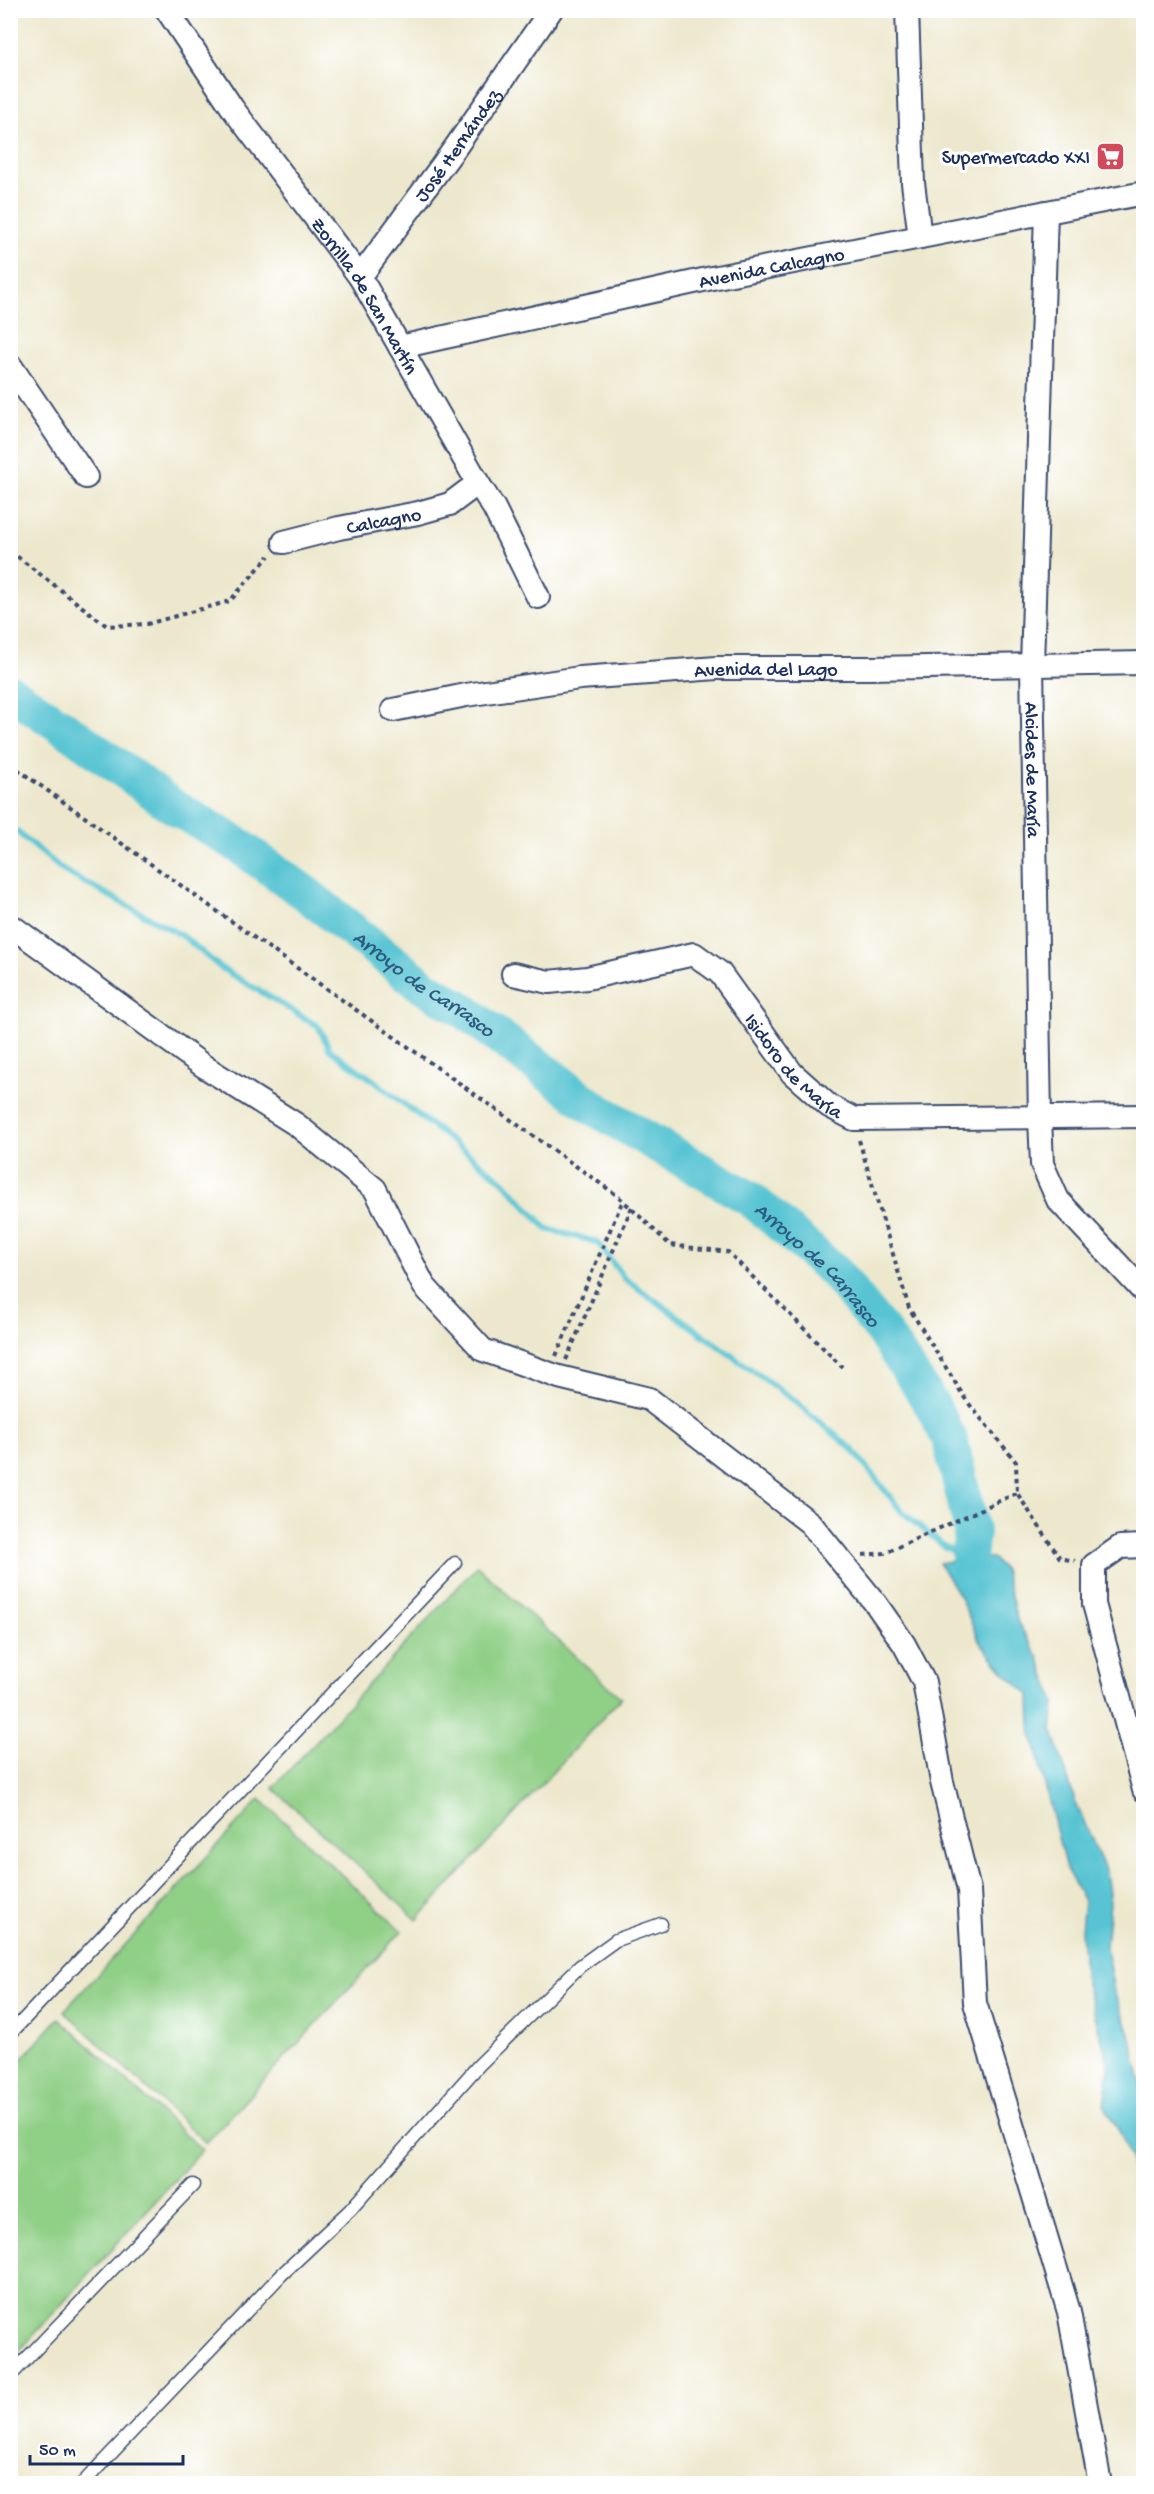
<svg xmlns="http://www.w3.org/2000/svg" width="1154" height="2494" viewBox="0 0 1154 2494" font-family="'Gochi Hand',sans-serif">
  <rect width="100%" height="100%" fill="#fff"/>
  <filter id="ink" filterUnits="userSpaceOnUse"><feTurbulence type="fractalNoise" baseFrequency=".0167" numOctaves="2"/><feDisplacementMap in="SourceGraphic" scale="12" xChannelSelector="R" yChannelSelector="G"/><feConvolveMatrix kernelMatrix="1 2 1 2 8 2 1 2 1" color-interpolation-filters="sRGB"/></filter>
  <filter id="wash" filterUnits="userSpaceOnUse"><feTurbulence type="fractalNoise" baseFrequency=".008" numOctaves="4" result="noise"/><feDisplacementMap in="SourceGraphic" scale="24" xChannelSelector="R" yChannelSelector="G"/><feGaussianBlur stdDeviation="1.35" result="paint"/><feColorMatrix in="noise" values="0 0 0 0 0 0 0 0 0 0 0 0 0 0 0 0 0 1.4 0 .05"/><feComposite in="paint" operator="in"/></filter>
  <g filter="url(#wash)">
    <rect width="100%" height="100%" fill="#ede8cd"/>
    <path fill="#8fcf86" stroke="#557f72" stroke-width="1.5" d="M477,1566L621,1698L417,1920L273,1788Z
      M260,1799L402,1931L206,2143L64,2011Z
      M59,2018L202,2150L11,2360V2071Z"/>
    <path fill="#59c4d3" stroke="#3a7a98" stroke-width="1.5" d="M968,1558H992L1004,1570L1018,1623L1038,1656L1055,1702L1052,1729L1075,1801L1106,1872L1110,1902L1106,1947L1114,1992L1130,2034L1143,2092V2220L1134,2187L1130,2157L1122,2136L1104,2105L1109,2066L1084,1976L1081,1929L1084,1901L1066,1869L1031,1729L1030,1695L1005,1673L980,1642L960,1597L939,1563Z"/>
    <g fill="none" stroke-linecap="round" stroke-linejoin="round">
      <path stroke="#59c4d3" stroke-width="6" d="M10,826L64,871L183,936L221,968L318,1026L330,1050L373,1080L503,1181L547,1229L597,1242L624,1278L795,1401L853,1450L902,1512L945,1547L969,1558"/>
      <path stroke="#59c4d3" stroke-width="36" id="s1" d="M10,692L76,736L171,805L235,843L305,893L423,986L462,1009L594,1108L752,1200L835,1272L884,1333L932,1405L950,1440L972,1531L969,1558L970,1570L986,1605"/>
    </g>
  </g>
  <g filter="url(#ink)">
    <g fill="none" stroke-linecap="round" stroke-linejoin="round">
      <defs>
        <path id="lane" d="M10,2034L455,1563
          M10,2376L193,2185
          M82,2484L281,2275L350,2210L479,2065L580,1966L616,1940L661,1924"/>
        <g id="street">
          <path id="s2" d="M167,10L233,109L360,277L478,483L494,508L538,597"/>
          <path d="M907,10L913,183L920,237"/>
          <path id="s3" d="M1046,212L1032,666L1040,1118L1042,1164L1058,1200L1144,1292"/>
          <path id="s4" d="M360,277L455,148L551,10"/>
          <path id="s5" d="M400,347L712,278L1144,193"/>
          <path d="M10,365L86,477"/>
          <path id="s6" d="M284,542L339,528L418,513L450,504L478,483"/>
          <path id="s7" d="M393,710L466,695L580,678L717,668H871L1144,663"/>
          <path d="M10,925L205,1067L297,1125L375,1189L424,1286L483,1350L559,1377L649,1399L810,1523L876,1604L904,1644L924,1682L942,1782L969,1890L975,2003L1069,2312L1100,2484"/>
          <path id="s8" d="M513,974L549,982L587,978L694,954L720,973L792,1073L829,1106L854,1119L1144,1116"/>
          <path d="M1144,1546L1120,1547L1094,1565V1604L1144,1790"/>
        </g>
      </defs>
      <use href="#lane" stroke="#3a4b6f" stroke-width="15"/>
      <use href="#street" stroke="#3a4b6f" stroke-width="26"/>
      <path stroke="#3a4b6f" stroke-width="4" stroke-dasharray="4.5 4.5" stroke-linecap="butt" d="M10,551L107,626L147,624L230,601L269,556
        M10,764L618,1196L670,1245L728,1252L842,1367
        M859,1140L909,1308L966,1400L1016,1462L1017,1493L1060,1558L1075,1561
        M556,1356L623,1200
        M566,1360L632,1207
        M863,1555L885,1553L1017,1493"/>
      <use href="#lane" stroke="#fff" stroke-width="12"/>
      <use href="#street" stroke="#fff" stroke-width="22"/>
    </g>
  </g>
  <defs>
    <symbol id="supermarket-square" viewBox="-11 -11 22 22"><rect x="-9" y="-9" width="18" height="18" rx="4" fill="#d1495b" stroke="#fff"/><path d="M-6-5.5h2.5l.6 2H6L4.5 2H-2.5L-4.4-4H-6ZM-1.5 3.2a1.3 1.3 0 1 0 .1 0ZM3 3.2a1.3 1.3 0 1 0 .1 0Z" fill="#fff"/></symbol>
  </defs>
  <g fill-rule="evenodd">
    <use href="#supermarket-square" x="1094" y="140" width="33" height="33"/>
  </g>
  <g text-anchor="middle" stroke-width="6" stroke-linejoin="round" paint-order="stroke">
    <g font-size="20" fill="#1b2f5e" stroke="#fff">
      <text dy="7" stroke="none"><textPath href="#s4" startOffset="164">José Hernández</textPath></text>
      <text dy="7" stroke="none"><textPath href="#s5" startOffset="380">Avenida Calcagno</textPath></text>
      <text dy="7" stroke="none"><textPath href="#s2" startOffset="348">Zorrilla de San Martín</textPath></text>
      <text dy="7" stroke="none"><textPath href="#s6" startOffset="102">Calcagno</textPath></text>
      <text dy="7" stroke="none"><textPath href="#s7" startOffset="376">Avenida del Lago</textPath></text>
      <text dy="7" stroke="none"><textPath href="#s3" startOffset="558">Alcides de María</textPath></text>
      <text dy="7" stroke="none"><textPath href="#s8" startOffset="336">Isidoro de María</textPath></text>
    </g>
    <g font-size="20" fill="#1b2f5e" stroke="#fff" text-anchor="end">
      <text x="1090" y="163">Supermercado XXI</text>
    </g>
    <g font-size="21" font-style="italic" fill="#2e5c81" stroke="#fff">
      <text dy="7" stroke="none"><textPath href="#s1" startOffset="507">Arroyo de Carrasco</textPath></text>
      <text dy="7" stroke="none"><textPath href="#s1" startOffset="993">Arroyo de Carrasco</textPath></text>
    </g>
  </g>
  <rect width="1154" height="2494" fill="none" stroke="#fff" stroke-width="36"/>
  <path d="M30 2455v9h153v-9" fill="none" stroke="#1b2f5e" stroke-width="3"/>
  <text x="39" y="2455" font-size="18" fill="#1b2f5e" stroke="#ffffff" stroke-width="4.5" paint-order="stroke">50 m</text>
</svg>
